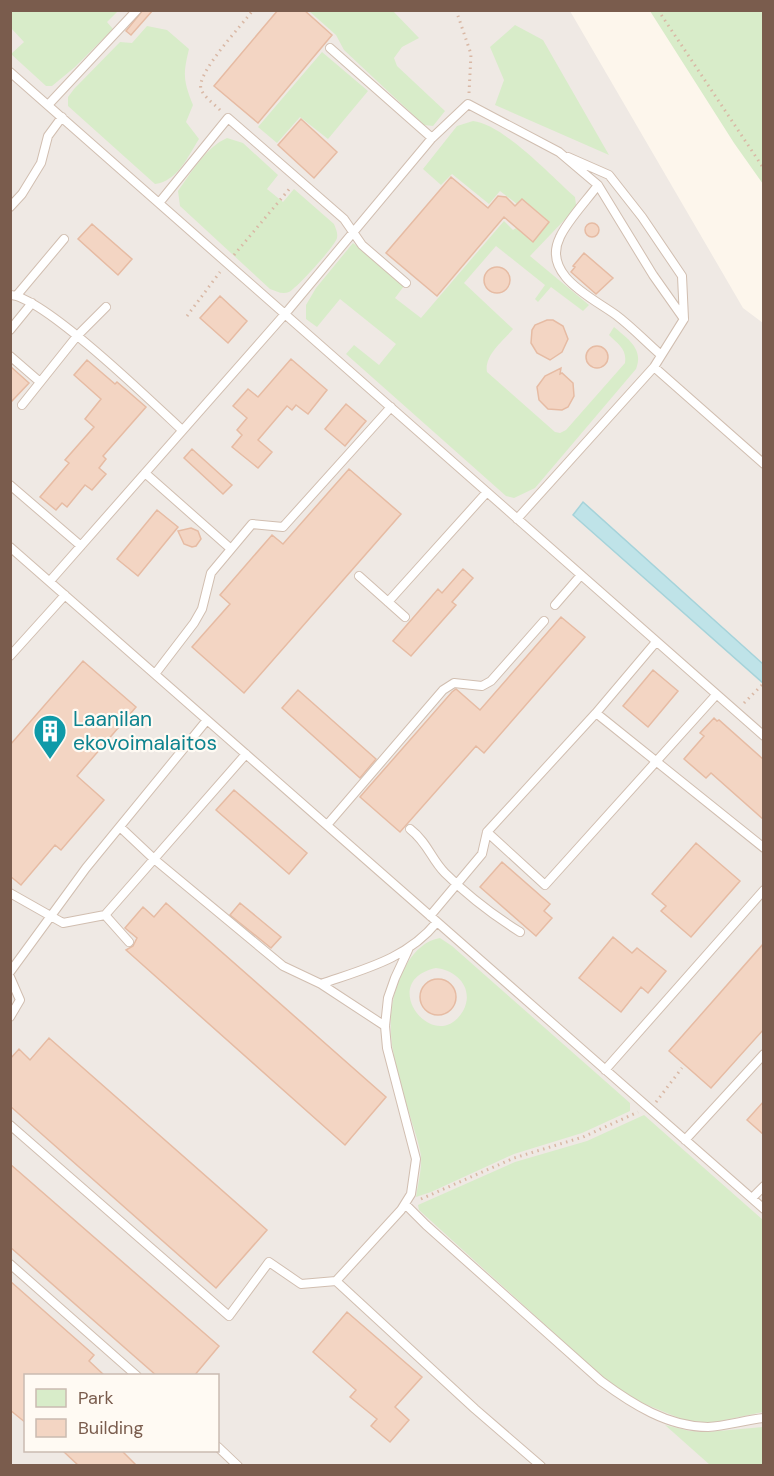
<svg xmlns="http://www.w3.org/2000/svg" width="774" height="1476" viewBox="0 0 774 1476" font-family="'DM Sans',sans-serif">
  <rect width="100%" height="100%" fill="#fdf6ec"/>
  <path fill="#efe9e4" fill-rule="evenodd" d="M10,11H570L743,308L763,323V1465H11ZM26,1376H218V1450H26Z"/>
  <path fill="#d8ecc9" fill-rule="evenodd" d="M10,11L11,10L118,11L107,22L113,29L75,67L52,86H46L11,54L24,42L11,28Z
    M309,11H393L419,38L402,47L394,58L397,66L445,111L433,126L424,125L344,50L336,35Z
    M650,11H763V184L734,143Z
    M515,25L543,40L609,155L495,105L504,80L490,47Z
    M147,26L167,30L189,49C183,74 183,80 193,105L186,122L199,139C188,156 178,181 155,184L68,106V97L74,89L120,42L132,43Z
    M322,52L368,91L328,139L300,117L277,143L258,127Z
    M473,121C503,124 551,176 575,197L576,205L572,212L530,256L589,305L583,311L551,287L538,302L535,299L545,285L496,246L464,283L513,329C503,341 484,355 487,372L555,432L560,433L566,430L625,363C627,349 618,344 609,335L614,327C628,339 644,349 636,369L535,488L514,498L506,496L346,354L354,345L379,365L396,344L340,299L317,327L306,319V305L316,288L353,243L404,286L395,298L421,318L504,221L513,230L516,228L533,241L549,222L522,199L517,204L500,191L489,204L452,174L441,185L423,169L457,126Z
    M227,138L243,143L278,175L267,189L283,202L294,189L334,224C336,229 338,233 337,238C335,246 296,289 289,292C282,295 276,291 270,289L180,206L178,191C191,173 206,147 227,138Z
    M440,938L452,946L630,1103V1111L582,1133L514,1154L431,1192L416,1197C418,1184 422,1169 421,1156C419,1143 414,1129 410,1116C394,1062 377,1015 408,962C415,951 426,940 440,938ZM436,968C457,970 475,989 463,1011C435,1058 375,981 436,968Z
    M644,1115L763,1220V1412L711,1423L684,1420L630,1398L598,1373L419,1210L418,1205L515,1162L587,1141Z
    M665,1425L690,1431L707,1432L763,1427V1465H710Z"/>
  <path fill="#bfe3e8" stroke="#a5d3da" stroke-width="1.5" d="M583,502L763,664V683L573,515Z"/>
  <path fill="#f3d5c3" stroke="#e6bba3" stroke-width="1.5" d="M143,10H153L131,35L126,31Z
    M278,10H304L332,35L258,123L214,86Z
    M301,119L337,152L314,178L278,145Z
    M451,177L488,208L498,196L506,197L515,206L522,199L549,222L533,242L504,217L437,296L386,253Z
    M585 230a7 7 0 1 1 14 0a7 7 0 1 1-14 0Z
    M92,224L132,259L118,275L78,239Z
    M584,253L613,278L596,294L571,272L575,267L573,266Z
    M484 280a13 13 0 1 1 26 0a13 13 0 1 1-26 0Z
    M220,296L247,321L228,343L200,318Z
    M547,320H553L563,326L568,339L562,352L550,360L537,353L531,343L532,330L535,325Z
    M586 357a11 11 0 1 1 22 0a11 11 0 1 1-22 0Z
    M291,359L327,390L308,414L296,405L292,410L287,406L258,440L272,452L258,468L232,447L242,435L237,430L247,418L233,406L248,389L258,397Z
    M87,360L115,384L117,382L146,407L103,456L106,459L99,468L106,474L92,490L85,485L67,507L62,503L56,510L40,497L69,463L65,460L94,427L85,419L101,399L74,375Z
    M10,366L29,383L10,403Z
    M561,368L560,374L562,373L573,383L574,396L568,407L562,410L548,409L539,400L537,387L545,376Z
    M346,404L366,421L345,446L325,429Z
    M192,449L232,485L223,494L184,458Z
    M349,469L401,514L244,693L192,647L230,604L220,595L272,535L283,544Z
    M157,510L178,527L138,576L117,559Z
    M191,528L198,531L201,539L196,546L192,547L184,544L178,531Z
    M463,569L473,578L452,602L456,605L411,656L393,641L438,589L442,593Z
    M561,617L585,637L484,753L476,746L400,832L360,797L452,692L456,689L480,710Z
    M83,661L136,707L77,776L104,800L61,850L55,845L21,885L10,876V745Z
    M653,670L678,691L648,727L623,706Z
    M298,690L376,759L360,778L282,708Z
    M714,718L717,721L719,720L764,760V820L711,773L706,778L684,759L704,736L700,733Z
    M234,790L307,853L289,874L216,810Z
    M696,843L740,881L691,937L661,911L666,906L652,894Z
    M502,862L550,904L544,911L552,918L536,936L480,887Z
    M166,903L386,1097L345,1145L126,950L133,946L137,938L125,928L143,907L154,917Z
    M240,903L281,937L271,948L230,915Z
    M613,937L632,953L637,948L666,971L648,993L641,987L621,1012L579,978Z
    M764,943V1029L711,1088L669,1051Z
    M420 997a18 18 0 1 1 36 0a18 18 0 1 1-36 0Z
    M49,1038L267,1230L216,1288L10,1106V1059L19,1049L30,1060Z
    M764,1101V1135L747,1120Z
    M10,1164L219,1346L194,1376H157L10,1247Z
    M10,1281L94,1355L89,1361L105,1376H26V1423L10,1410Z
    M347,1312L422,1377L395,1407L409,1420L390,1442L371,1426L377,1419L350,1397L356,1390L313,1352Z
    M62,1450H121L137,1466H79Z"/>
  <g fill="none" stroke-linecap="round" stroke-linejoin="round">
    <defs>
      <path id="lane" d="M330,48L432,138
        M10,72L764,736
        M48,105L137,10
        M598,185C587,200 567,221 560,237C541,275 593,298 616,315C632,327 646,342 661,355
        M159,203L228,118L344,219L362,245L406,283
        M10,207L22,194L41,163L48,136L62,117
        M10,295C43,296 154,404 182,430
        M17,295L64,239
        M10,330L32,303
        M10,356L40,382
        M654,367L764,464
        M22,405L77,336L106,307
        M145,473L231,549
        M10,485L81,546
        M517,519L654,367L684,319L682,276L642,217L609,175L568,157
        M10,547L764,1209
        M359,576L405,617
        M50,581L285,314L432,138L468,104L559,152L598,185L653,275L684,319
        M388,602L487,492
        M555,605L581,575
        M656,642L596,713L764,848
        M10,656L65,595
        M155,674L194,623L202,609L211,573L252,524L283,527L391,407
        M596,713L487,832L545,885L716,695
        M327,825L443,690L454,683L482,686L491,681L544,621
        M120,827L154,859L283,966L321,984C364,969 407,959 437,922
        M410,829C428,843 431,859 445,873C468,896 493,915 520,932
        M10,893L63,923L105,915L246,754
        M105,915L129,942
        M430,916L482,854L487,832
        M10,972L86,868L207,720
        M10,977L20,1000L10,1017
        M321,984L385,1026
        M605,1070L764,890
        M10,1125L229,1316L269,1262L301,1284L336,1281L475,1409L541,1466
        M685,1140L764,1054
        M752,1198L764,1186
        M405,1204L426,1225L601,1381C632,1404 668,1427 708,1427C726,1426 745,1420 764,1418
        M10,1264L137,1376
        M336,1281L401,1210L411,1194L416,1159L387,1048L385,1026L388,998L395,978L408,950
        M218,1447L238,1466"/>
    </defs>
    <use href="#lane" stroke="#d1beb0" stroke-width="10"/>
    <path stroke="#d9b8a5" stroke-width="3" stroke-dasharray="1.5 4.5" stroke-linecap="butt" d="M456,10L471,54L469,93
      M658,10L764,169
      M220,110C214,104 204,97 201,89C196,73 243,24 253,10
      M234,255L291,187
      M187,316L220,272
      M744,703L764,683
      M656,1102L682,1068
      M421,1199L514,1158L583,1137L638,1112"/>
    <use href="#lane" stroke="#fff" stroke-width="8"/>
  </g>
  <defs>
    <symbol id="building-pin" viewBox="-11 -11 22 30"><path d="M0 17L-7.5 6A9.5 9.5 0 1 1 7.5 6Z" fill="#0f9aa8" stroke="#fffaf3"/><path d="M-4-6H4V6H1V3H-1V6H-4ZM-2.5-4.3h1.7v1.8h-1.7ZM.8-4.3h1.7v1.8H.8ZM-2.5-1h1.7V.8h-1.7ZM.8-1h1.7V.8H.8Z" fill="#fff"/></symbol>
  </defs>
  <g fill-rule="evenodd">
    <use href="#building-pin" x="31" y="712" width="38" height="52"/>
  </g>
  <g text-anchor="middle" stroke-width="4.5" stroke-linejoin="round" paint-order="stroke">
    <g font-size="21" fill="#0d838f" stroke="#fffaf3" text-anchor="start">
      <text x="73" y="726">Laanilan<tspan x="73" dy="24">ekovoimalaitos</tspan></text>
    </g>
  </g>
  <rect width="774" height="1476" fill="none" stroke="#7a5c4d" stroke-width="24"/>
  <rect x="24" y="1374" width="195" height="78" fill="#fffaf3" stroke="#cabbb1" stroke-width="1.5"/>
  <rect x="36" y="1389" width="30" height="18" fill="#d8ecc9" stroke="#cabbb1" stroke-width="1.5"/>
  <text x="78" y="1404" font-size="18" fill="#7a5c4d">Park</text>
  <rect x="36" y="1419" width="30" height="18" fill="#f3d5c3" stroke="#cabbb1" stroke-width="1.5"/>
  <text x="78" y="1434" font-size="18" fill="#7a5c4d">Building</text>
</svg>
